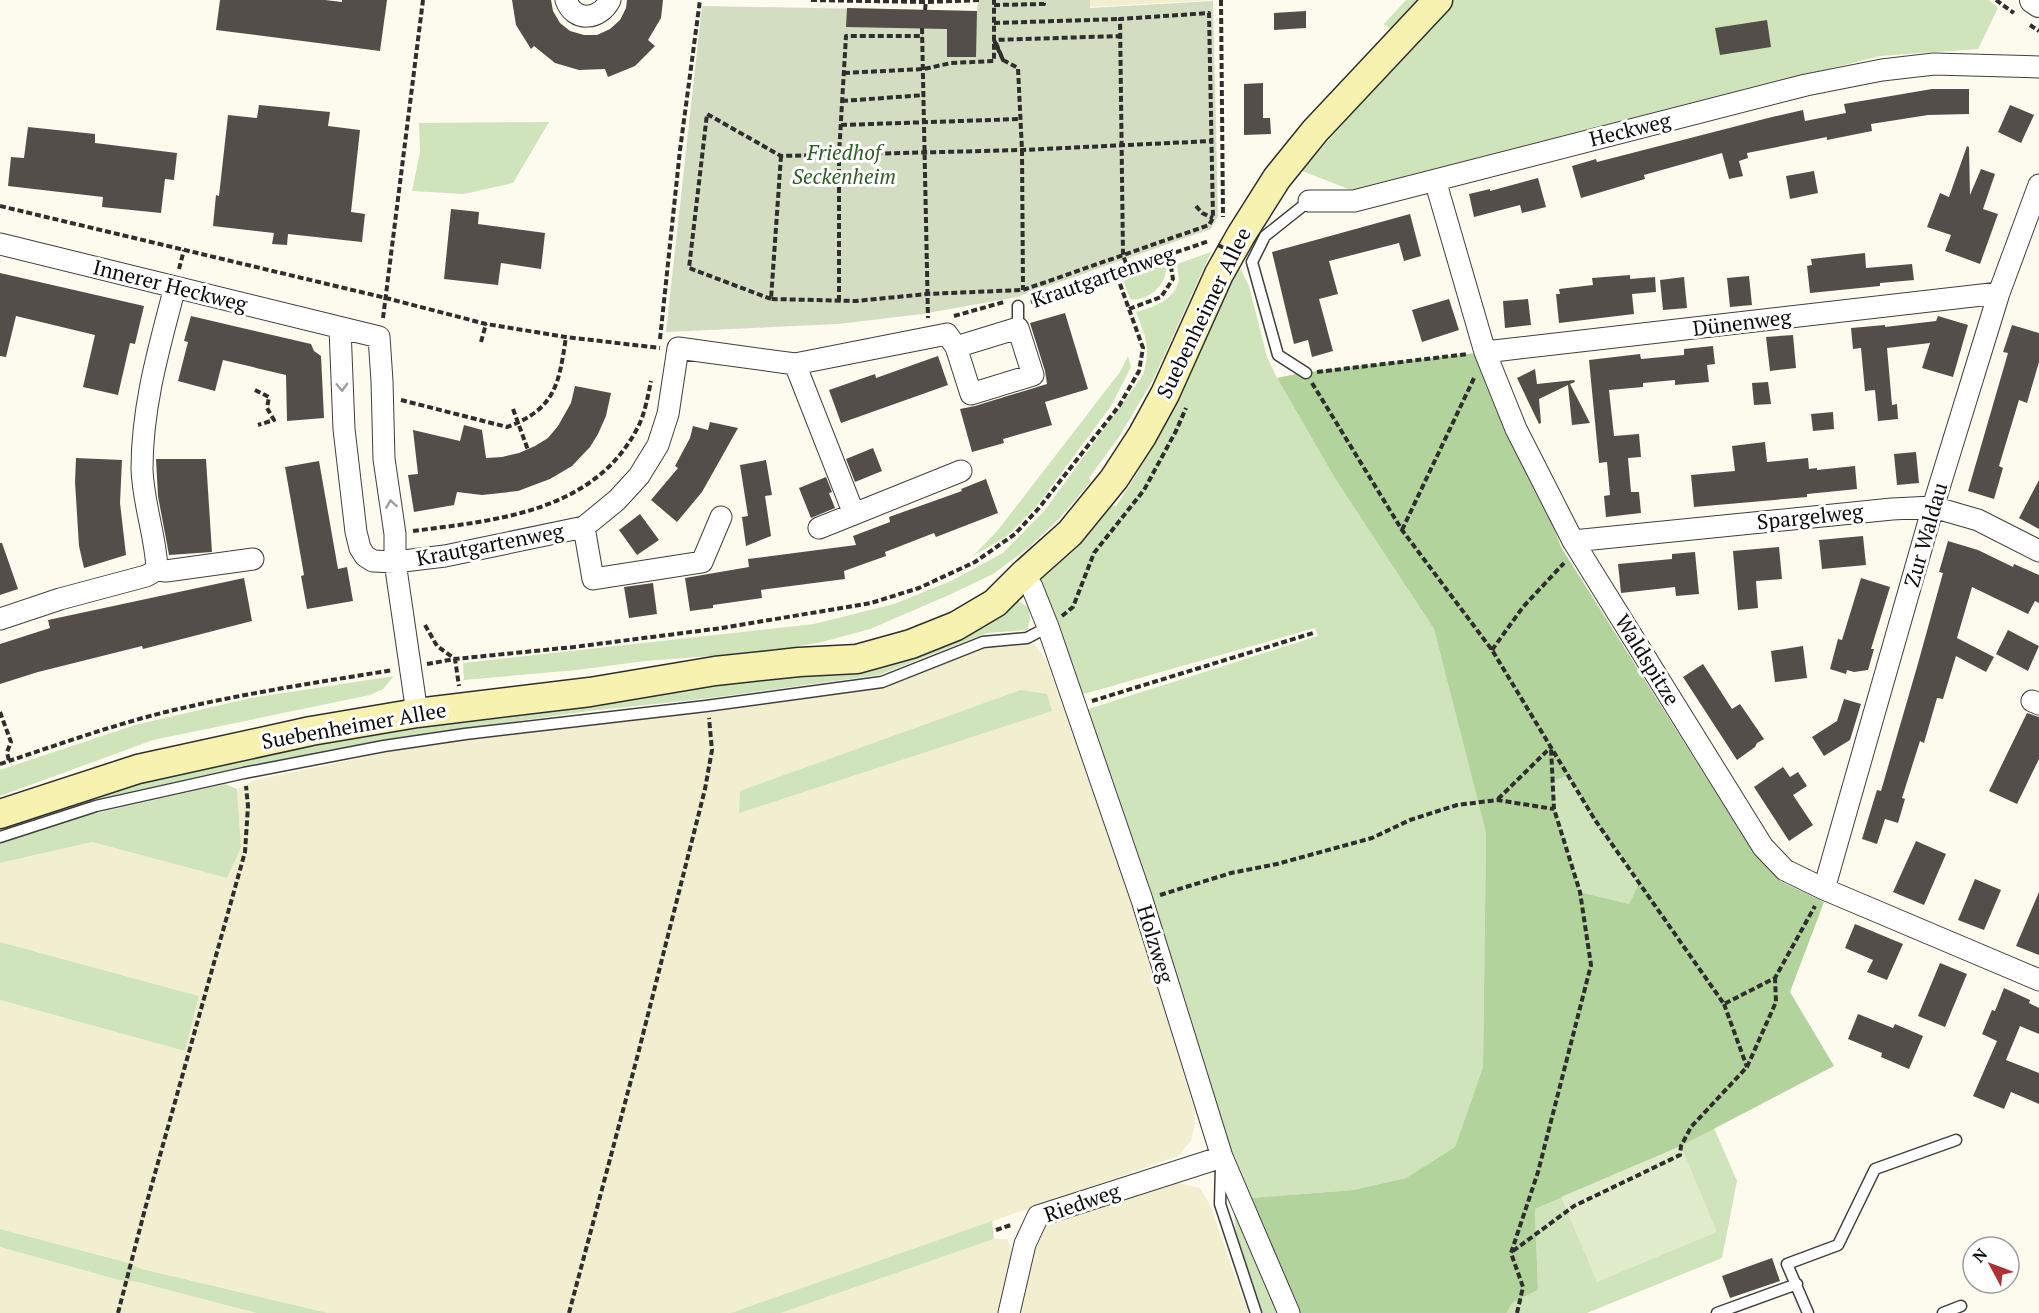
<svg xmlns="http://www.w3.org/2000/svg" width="2039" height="1313" viewBox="0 0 2039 1313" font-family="'PT Serif',serif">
  <rect width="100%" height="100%" fill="#fdfbed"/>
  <path fill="#f1efd0" d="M1090,0H1213L1090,7Z
    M1034,644L1046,660L1132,902L1194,1109L1195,1124L1191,1141L1178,1156L731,1313H328L142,1269L125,1262L0,1229V1000L185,1051L199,996L0,942V863L92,842L227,878L241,848L237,789L255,780L409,748L606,720L686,713L699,714L876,689L908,679L978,649Z
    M1175,1182L1200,1188L1210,1205L1248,1313H1014L1031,1244L1043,1226L1061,1216Z
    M994,1239H1007L1012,1249L999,1313H781Z
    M0,1247L119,1280L138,1282L256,1313H0Z"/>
  <path fill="#cfe4ba" d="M1406,0H1422L1392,31L1384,24Z
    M1450,0H1989L1998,8L1978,49L1880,56L1351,190L1302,171Z
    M549,122L513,183L464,194L412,191L420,152L419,123Z
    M1211,252L1153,380L1119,437L1089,478L1091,481L1059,519L1027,549L993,574L949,595L870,629L822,642L765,652L645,661L577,670L464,680L463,663L814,624L894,604L951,581L1003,553L1045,510L1143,375C1151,347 1146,338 1136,312C1151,308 1173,301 1178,283C1180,278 1177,269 1177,264Z
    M1161,264L1166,266C1168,284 1148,302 1130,299L1122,277Z
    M1238,264L1249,286L1267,357L1277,378L1336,480L1434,629L1486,833L1483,1067L1455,1147L1406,1178L1353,1190L1250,1198L1226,1153L1082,711L1318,636L1315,628L1077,696L1039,586L1041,577L1111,504L1116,506C1167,432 1201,346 1238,264Z
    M1128,356L1131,367L1111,406L1036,507L1007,536L973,556L998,530L1120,372Z
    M1006,600L1020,602L1029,608L1030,621L1027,630L987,633L879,675L711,698L589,711L392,739L90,803L0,831V818L313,736L787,674Z
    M394,676L383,689L370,695L153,740L0,796V770L135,725L251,698Z
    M1021,690L1047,694L1052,711L739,813L740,791Z
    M1567,774L1595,820L1640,881L1629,904L1580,892L1554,809L1553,781Z
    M225,784L237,789L241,848L227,878L92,842L0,863V843L88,815Z
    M0,942L199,996L185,1051L0,1000Z
    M1714,1128L1737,1181L1722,1258L1587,1313H1507L1512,1303L1538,1290L1535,1209L1681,1146Z
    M1234,1213L1253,1252L1278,1313H1263L1236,1235Z
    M992,1221L994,1239L781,1313H731Z
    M0,1229L125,1262L142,1269L328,1313H256L138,1282L119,1280L0,1247Z"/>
  <path fill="#b2d39b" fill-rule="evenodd" d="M1485,352L1519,435L1561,547L1743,836L1780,881L1824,902L1790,992L1834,1066L1681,1146L1535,1209L1538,1290L1512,1303L1507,1313H1298L1250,1198L1353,1190L1406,1178L1455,1147L1483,1067L1486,833L1434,629L1336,480L1277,378L1301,373ZM1568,775L1595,820L1640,881L1629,904L1580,892L1554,809L1553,781Z"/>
  <path fill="#d3ddc1" d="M978,0H1090V8L1213,1L1218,216L1211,229L1017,297L922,314L838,324L666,332L702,6L977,11Z"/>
  <path fill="#e0eccb" d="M1681,1146L1717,1232L1597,1282L1561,1197Z"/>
  <path fill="#544e4a" d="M220,0H325L342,2V0H387L380,51L216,30Z
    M512,0H551L553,11L560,23L570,31L584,35H597L610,29L620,20L626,8L627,0H663L661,18L648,40L655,46L635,66L608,77L605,69L579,70L555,63L534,46L531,49L516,25Z
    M847,8L977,11L976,57H947V29L846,27Z
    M1306,11V28L1274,30V13Z
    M1767,20L1771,47L1720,55L1715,28Z
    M1263,83V118H1270L1271,134L1244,135V84Z
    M1932,89H1969V114L1928,115L1871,124L1872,131L1827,140V137L1747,153L1748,158L1739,161L1743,176L1729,179L1722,153L1644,175L1645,179L1581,198L1572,166L1596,159L1597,162L1772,117L1803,110L1805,121L1846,113L1844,104Z
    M259,105L330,112L328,126L360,130L351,212L365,214L362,242L288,234L287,245L272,244L274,233L213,226L216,195L219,196L228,115L257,118Z
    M2010,105L2034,115L2021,143L1998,132Z
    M28,127L95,134V143L177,153L174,180L165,179L161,213L102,207L103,197L8,186L11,157L24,158Z
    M1967,146L1969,147L1970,195L1981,169L1995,174L1983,209L1998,214L1980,264L1945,251L1951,235L1927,227L1940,193L1949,197Z
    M1814,171L1818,193L1790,199L1786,176Z
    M1538,178L1546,207L1522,213L1520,205L1474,217L1469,194L1490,189V191Z
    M451,209L479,212L478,224L545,233L541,269L501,263L498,285L444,279Z
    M1410,214L1421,256L1404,261L1399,243L1329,261L1338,294L1319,299L1333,351L1312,357L1308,340L1294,344L1272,252Z
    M1865,253L1866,268L1912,264L1914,280L1880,283V286L1810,293L1807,266L1812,265L1811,259Z
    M0,273L144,306L135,344L130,343L118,395L83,387L95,335L16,316L6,357L0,356Z
    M1630,275V279L1655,277L1656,292L1632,294L1634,314L1559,323L1556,294H1560L1559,289L1593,285L1592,278Z
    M1749,276L1752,305L1730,307L1727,278Z
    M1684,277L1687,308L1663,310L1660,280Z
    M1449,299L1459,330L1422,342L1412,310Z
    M1528,299L1531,325L1505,328L1503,301Z
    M1065,313L1088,389L1045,402L1052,425L1003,439L1004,443L972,452L960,409L975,406L1047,384L1045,371L1030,323Z
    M191,316L311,344L314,351L321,356L324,418L287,421L286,375L223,360L215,391L178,381L188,342L184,341Z
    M1938,316L1968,325L1953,377L1922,368L1930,343L1887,348L1892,405L1897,404L1898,419L1878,421L1875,390L1865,391L1861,348L1853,349L1851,328L1885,325V327L1936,321Z
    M2012,325L2039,333V362L2027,403L2019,400L1999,466L2003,468L1994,499L1968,491L2008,353L2003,352Z
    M1793,335L1796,368L1770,371L1766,337Z
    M1713,346L1715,364L1707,365L1709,382L1675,385V380L1643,383V387L1609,390L1614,436L1639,434L1641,457L1628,458L1631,492H1639L1641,513L1606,517L1604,496L1610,495L1607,462L1599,463L1589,360L1640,354L1641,359L1684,355V349Z
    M938,356L948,385L841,423L829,390L875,374L876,378Z
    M1535,369L1537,384L1574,380L1575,382L1570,384L1590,423L1572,425L1568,385L1539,399L1541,423L1539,424L1517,378Z
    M1768,382L1771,404L1754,405L1752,383Z
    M575,386L611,393L606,416L598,434L590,447L572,466L550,479L518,491L482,495L457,492L454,505L414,512L408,475L418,474L413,430L460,441L464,425L482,430L486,458L502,457L519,453L535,446L548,438L558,426L571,403Z
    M1833,412L1834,429L1813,431L1811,414Z
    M710,422L738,428L702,492L677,522L651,500L678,468L675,466L690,438L693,426L708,430Z
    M1765,442L1767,462L1808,458L1809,469L1817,468V470L1855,466L1857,489L1807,494V497L1694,507L1691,475L1735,471L1732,446Z
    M873,448L882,471L855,482L846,459Z
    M1916,452L1919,483L1897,485L1894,454Z
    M76,458L122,460L120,503L126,555L84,568L79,546L75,482Z
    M156,459H206L212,552L169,555L158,496Z
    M766,460L772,495L765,496L771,536L746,546L742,517L748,516L740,465Z
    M319,461L338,569L347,567L353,601L307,609L301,576L304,575L285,467Z
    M826,477L832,492L829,493L835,508L811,518L799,488Z
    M986,479L998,513L936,537L934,533L885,552L886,556L844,571L845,579L761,590L762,598L713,605V608L690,611L685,578L749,567L748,559L856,545L853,536L890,522L889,517L962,491L961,489Z
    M2039,480V529L2019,518Z
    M640,514L659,540L637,555L619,530Z
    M1863,536L1866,565L1822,569L1819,540Z
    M1948,541L1978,550L2013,567L2014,564L2039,575V603L2035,601L2028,614L1972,587L1957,638L1994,657L1986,672L1956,656L1943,699L1937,698L1924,743L1920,741L1902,798L1905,799L1898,823L1885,819L1877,844L1862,839L1877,790L1881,791L1917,667L1943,573L1939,572Z
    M0,543H2L18,589L0,595Z
    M1779,547L1782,579L1756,581L1758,608L1738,610L1733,551Z
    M1695,552L1699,594L1676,596L1675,587L1621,593L1618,564L1672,559V554Z
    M244,578L252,621L143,649L142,646L38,672L0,684V644L50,628L48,620Z
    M1861,578L1890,587L1871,649H1874L1868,670L1854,672L1847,670L1846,674L1830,669L1838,639L1842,640Z
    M653,583L657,614L629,618L624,587Z
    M2008,630L2039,646L2028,671L1996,654Z
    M1803,646L1807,678L1775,682L1771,651Z
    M1703,664L1732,709L1740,704L1764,739L1757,743L1755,747L1737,760L1683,677Z
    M1844,699L1861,704L1850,740L1824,756L1812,737L1837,721Z
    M2027,713L2039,717V759L2017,804L1989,791Z
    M1783,767L1790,777L1798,772L1807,786L1793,795L1813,825L1789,841L1754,787Z
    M1916,841L1946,854L1924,905L1893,892Z
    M1975,879L2001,890L1984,930L1958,920Z
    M2039,892V955L2016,946Z
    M1855,924L1903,944L1887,980L1867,972L1873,960L1845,948Z
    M1940,963L1967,974L1945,1027L1918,1016Z
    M2004,988L2030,1000L2029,1003L2039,1008V1034L2020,1026L2006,1060L2039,1073V1104L2011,1092L2004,1109L1973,1096L1997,1041L1982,1034L1992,1010L1995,1011Z
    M1858,1014L1893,1028L1895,1024L1923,1036L1909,1069L1881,1057L1882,1053L1848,1039Z
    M1772,1258L1780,1281L1730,1298L1722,1276Z"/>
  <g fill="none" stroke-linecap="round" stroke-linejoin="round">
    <defs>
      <path id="service" d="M1018,306V328
        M1306,373L1278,355L1252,262L1265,236L1309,201
        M0,837L96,806L244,773L384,746L465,734L706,706L882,682L983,642L1027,638L1048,627
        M1221,1166L1220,1204L1256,1313
        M1717,1313L1797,1284
        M1808,1313L1787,1264L1838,1245L1875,1169L1956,1140
        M1943,1313L1961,1306"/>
      <path id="minor" d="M566,0C574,23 600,20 610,0
        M1435,180L1485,352L1516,429L1573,541L1763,847L1785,870L1824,889L2039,980
        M1309,201H1354L1806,85L1882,70L1934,64L2039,67
        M0,244L379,337L382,381L384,459L395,534V562L417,713
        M340,328L344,429L356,532L360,548L365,556L373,561L395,562L445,556L584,527L617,500L639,476L658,445L668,414L678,348L795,364L947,334L956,347
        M1018,328L1033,375L971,394L956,347Z
        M1485,352L1999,293
        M795,364L854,514L819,528
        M854,514L961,471
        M584,527L593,579L702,562L721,517
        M1573,541L1892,509L1933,507L1978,520L2039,551
        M157,570L166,571L253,559
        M1024,574L1032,587L1048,627L1142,900L1222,1157L1289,1313
        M0,619L60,599L146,576L157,570C156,536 143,504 142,469C142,406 159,348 175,287
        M2032,701L2039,704
        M1824,889L1933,507L1999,293L2039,185
        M1009,1313L1025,1244L1038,1216L1222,1157"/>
      <path id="tertiary" d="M2033,0L2039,4"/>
      <path id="secondary" d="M0,814L138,769L311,731L417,713L590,692L715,671L799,662L857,659L911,644L956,626L995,603L1024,574L1070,533L1114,479L1142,436L1165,394L1219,274L1241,235L1277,178L1315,131L1438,0"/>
    </defs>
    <use href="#service" stroke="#3f3f3f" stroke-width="13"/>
    <use href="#minor" stroke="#3f3f3f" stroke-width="23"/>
    <use href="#tertiary" stroke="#3f3f3f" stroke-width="28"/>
    <use href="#secondary" stroke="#2e2e2e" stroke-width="31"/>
    <path stroke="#2e2e2e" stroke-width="4" stroke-dasharray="6 3" stroke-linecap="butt" d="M811,0L926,2L982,0
      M1221,0L1223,217
      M1996,0L2014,13
      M994,5L1044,4V0
      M925,10L926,1
      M994,23L1120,19
      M2030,25L2039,31
      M922,28L928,318
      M996,43L1003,60L994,40L1120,36
      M1003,60L1018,68L1022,150L1023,290
      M844,73L924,69L951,63L994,61V0
      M842,101L925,95
      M841,125L1020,119
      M781,156L771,299L856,301L927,294L1023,290L1209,225L1213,218L1209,13L1120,19L1123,255L1128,269
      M0,206L386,298L486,324L566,337L660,348
      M1196,206L1202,213L1213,218
      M179,269L184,250
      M771,299L689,268L707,114L781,156L1022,150L1212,141
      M839,301V154L846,36H923
      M1031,302L1209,241
      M1129,309L1161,297L1173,279L1169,255
      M954,316L1004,302
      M383,318L423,0
      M660,339L680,150L700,0
      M481,342L486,324
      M1317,372L1468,354
      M1312,383L1402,530L1492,650L1595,820L1724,1004L1775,978L1815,906
      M255,390L269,397L267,408L274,420L258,425
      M401,400L507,427C556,409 559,383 566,337
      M513,409L528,450
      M1402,530L1475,376
      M413,531C498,520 596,512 639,425C645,412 648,396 651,381
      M1062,616L1073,607L1094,553L1144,490L1176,431L1186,408
      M425,625L437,646L455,659L459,686
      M1492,650L1523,607L1564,563
      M427,664L455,659L574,647L722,628L871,603L919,588L975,562L1015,534L1039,508L1119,406L1139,371L1143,348L1116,273
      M1092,701L1313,633
      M0,712L11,742L7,752L9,761
      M0,764C57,745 115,724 174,710C246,693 320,682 393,670
      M1498,799L1550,748
      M1160,895L1231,873L1277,864L1372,838L1410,820L1457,805L1497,800L1554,809
      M1724,1004L1747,1067
      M996,1230L1011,1225
      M1513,1251L1574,1206L1680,1155L1681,1146L1691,1127L1747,1067L1776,1002L1775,978
      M118,1313L145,1209L245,852L248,806L246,786
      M569,1313L638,1054L705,789L712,750L709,718
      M1517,1313L1523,1287L1511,1253L1538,1172L1591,965L1580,892L1554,809L1551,748"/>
    <use href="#service" stroke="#fff" stroke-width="10"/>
    <use href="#minor" stroke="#fff" stroke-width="21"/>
    <use href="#tertiary" stroke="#fff" stroke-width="26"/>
    <use href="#secondary" stroke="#f7f2af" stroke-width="28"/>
    <path stroke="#2e2e2e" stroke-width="4" stroke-dasharray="6 3" stroke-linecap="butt" d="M1218,245L1242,257"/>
  </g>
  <defs><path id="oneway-chevron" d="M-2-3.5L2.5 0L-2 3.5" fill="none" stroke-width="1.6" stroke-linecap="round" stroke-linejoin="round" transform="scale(1.5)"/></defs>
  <g stroke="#9e9e9e">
    <use href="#oneway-chevron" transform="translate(342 387) rotate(88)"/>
    <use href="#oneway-chevron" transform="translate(391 504) rotate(-99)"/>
  </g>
  <g text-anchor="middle" stroke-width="6" stroke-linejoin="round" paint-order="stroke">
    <g font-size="21" fill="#0c0c0c" stroke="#fff">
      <text transform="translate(1630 130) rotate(-14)" y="7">Heckweg</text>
      <text transform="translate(1103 277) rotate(-19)" y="7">Krautgartenweg</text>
      <text transform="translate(170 286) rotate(14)" y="7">Innerer Heckweg</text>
      <text transform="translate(1204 313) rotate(-64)" y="7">Suebenheimer Allee</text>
      <text transform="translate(1742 323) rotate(-7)" y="7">Dünenweg</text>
      <text transform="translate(1810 517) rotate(-6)" y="7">Spargelweg</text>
      <text transform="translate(1926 535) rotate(-74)" y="7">Zur Waldau</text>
      <text transform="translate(490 545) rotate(-11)" y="7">Krautgartenweg</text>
      <text transform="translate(1647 660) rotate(58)" y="7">Waldspitze</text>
      <text transform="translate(354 726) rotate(-10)" y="7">Suebenheimer Allee</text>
      <text transform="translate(1155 944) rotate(73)" y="7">Holzweg</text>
      <text transform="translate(1082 1203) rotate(-19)" y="7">Riedweg</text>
    </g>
    <g font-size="21" font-style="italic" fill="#2d5d23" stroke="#fff">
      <text x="844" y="160">Friedhof<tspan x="844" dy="24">Seckenheim</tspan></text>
    </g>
  </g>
  <g transform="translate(1991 1265) rotate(311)"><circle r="28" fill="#ffffff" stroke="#9e9e9e" stroke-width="1.5"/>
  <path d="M0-4.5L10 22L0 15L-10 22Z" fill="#af3233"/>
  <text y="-9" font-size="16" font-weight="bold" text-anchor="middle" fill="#0c0c0c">N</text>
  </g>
</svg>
